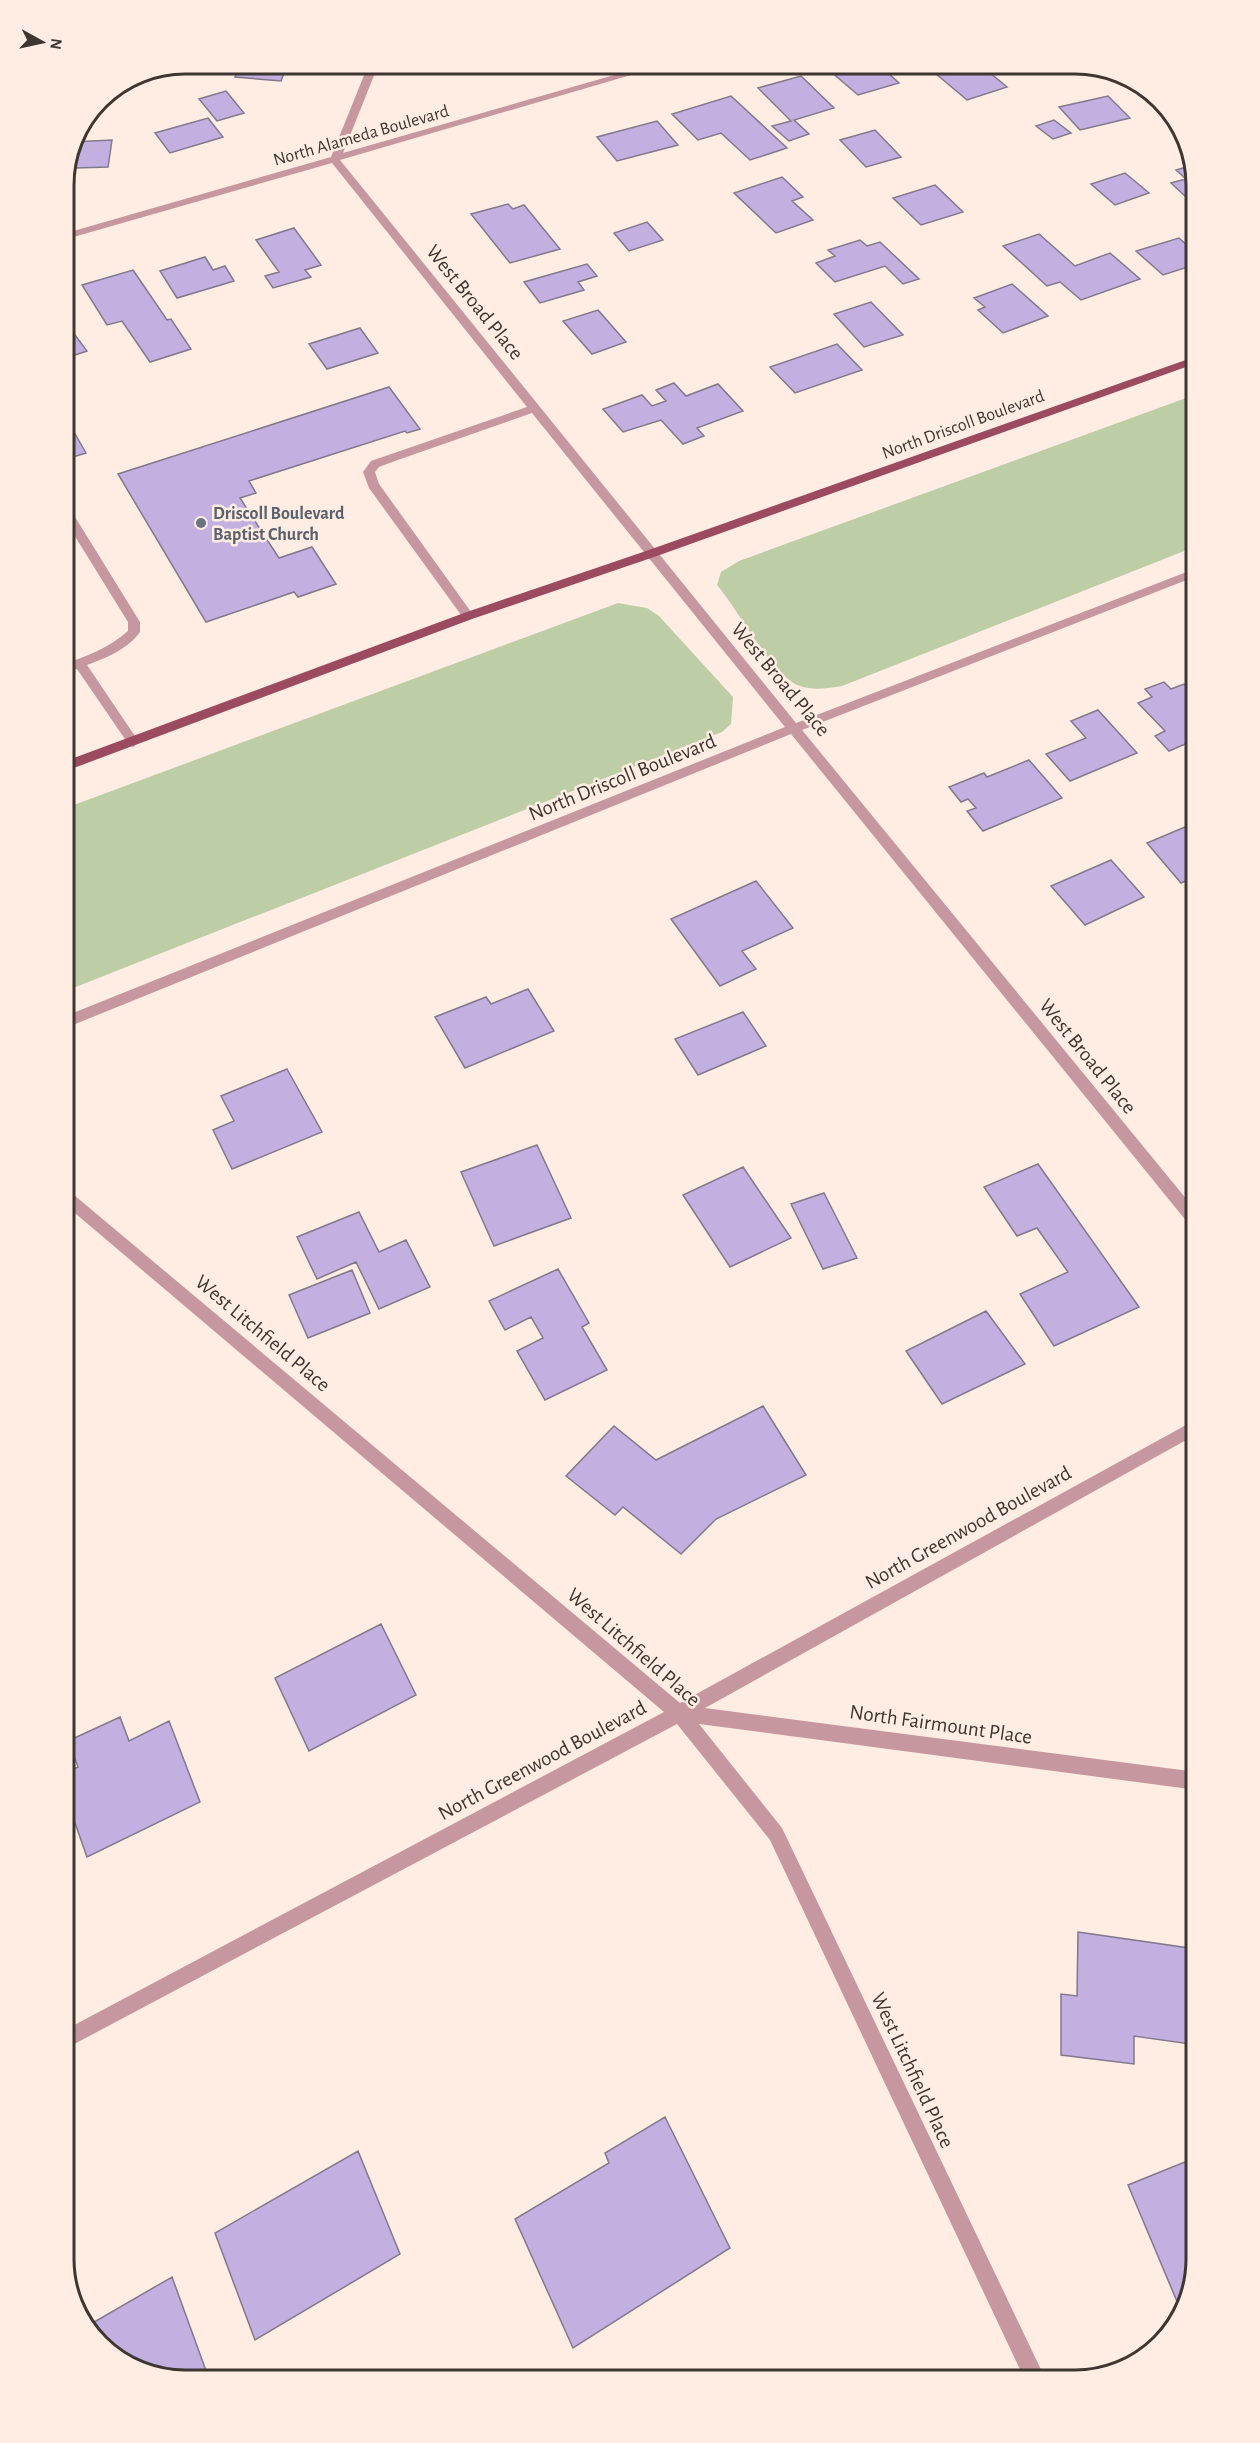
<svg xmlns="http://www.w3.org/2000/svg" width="1260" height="2443" viewBox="0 0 1260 2443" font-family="'Alegreya Sans',sans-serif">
  <rect width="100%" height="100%" fill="#ffece3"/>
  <path fill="#bdcda5" d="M1197,394V546L842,686C828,688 814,691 800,686C774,678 737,608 717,585L721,572L739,561Z
    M618,603L647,608L659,616L733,697L731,724L722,732L63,992V809Z"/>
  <path fill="#c3afe0" stroke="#81798c" stroke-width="1.5" d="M241,63H295L294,66L287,65L281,81L235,77Z
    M851,63H877L899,83L858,95L829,70Z
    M923,63H978L1007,87L967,100Z
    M801,76L834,108L794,120L809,134L789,141L772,126L791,121L758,88Z
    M226,91L244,113L217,121L199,99Z
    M731,96L787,148L750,160L721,133L698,140L672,114Z
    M1108,96L1130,118L1080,130L1059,107Z
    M208,118L223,137L170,153L155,133Z
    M1054,120L1071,133L1053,139L1036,126Z
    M657,121L678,145L617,161L597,137Z
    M875,130L901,157L866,167L840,140Z
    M112,140L108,167L75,168L73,174H64L72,142Z
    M1193,165L1197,196L1188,199L1171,183L1186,179L1176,170Z
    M1125,173L1149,193L1115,205L1091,184Z
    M782,177L803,197L792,201L813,220L776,233L734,193Z
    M935,185L963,212L921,225L893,198Z
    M508,204L513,209L524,205L560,249L510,263L471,214Z
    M647,222L663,240L629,251L614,233Z
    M294,228L321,265L305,270L311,277L273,288L265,276L279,272L256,240Z
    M1039,234L1075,266L1110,253L1140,279L1081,300L1060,282L1047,286L1003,246Z
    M1179,238L1197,254V264L1163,275L1136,251Z
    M860,240L867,246L880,242L919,279L903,284L885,266L835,282L816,263L835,256L828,250Z
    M205,257L213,270L225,266L234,281L177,298L160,271Z
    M587,264L597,276L578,282L584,290L540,303L524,282Z
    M133,270L167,320L171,319L191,349L150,362L122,321L107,325L82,285Z
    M1012,284L1048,316L1003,333L978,310L985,307L974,298Z
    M871,302L903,335L864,347L834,314Z
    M598,310L626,342L592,354L563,321Z
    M360,328L378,353L327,369L309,344Z
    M63,332L67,338L75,335L87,351L63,359Z
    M837,344L862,370L795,393L770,367Z
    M674,383L686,396L718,384L743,411L697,428L704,436L683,444L661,420L623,432L603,409L642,395L652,406L666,401L656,390Z
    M389,387L420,429L407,433L405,431L249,481L256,493L240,498L279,558L312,547L336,584L298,597L294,592L206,622L118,474Z
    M70,425L86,453L63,460V427Z
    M1164,682L1171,689L1184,684L1197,697V739L1169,751L1155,736L1165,731L1138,703L1152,697L1145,689Z
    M1098,710L1137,753L1070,781L1046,754L1086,738L1071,721Z
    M1029,760L1062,798L983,831L967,811L976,808L968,799L961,802L949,787L984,773L987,777Z
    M1197,822V876L1181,883L1147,843Z
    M1111,860L1144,897L1085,925L1051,886Z
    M756,881L793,928L742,951L756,969L720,986L671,919Z
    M528,989L554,1031L465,1068L435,1017L486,997L491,1004Z
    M743,1012L766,1046L698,1075L675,1039Z
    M287,1069L322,1132L232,1169L213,1130L234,1121L221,1096Z
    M537,1145L571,1218L494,1246L461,1172Z
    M1038,1164L1139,1307L1054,1346L1020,1294L1068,1272L1037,1228L1017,1236L984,1187Z
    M743,1167L791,1238L730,1267L683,1195Z
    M824,1193L857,1258L823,1269L791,1204Z
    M359,1212L379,1252L406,1240L430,1287L379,1309L356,1262L317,1279L297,1237Z
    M558,1269L589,1323L582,1327L607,1370L545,1400L517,1351L543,1338L531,1317L505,1330L489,1301Z
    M352,1270L370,1313L308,1338L289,1295Z
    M986,1311L1025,1364L942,1404L906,1351Z
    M763,1406L806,1475L716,1519L681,1554L623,1507L615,1515L566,1476L614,1426L656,1460Z
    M381,1624L416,1695L309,1751L275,1678Z
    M120,1717L129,1741L169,1721L200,1802L87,1857L63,1789V1774L78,1767L68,1741Z
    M1078,1932L1196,1949L1197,2045L1134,2036V2064L1061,2055V1994L1077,1996Z
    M665,2117L730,2248L573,2348L515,2219L609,2163L605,2153Z
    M358,2151L400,2254L255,2340L215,2233Z
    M1197,2157V2259L1181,2311L1128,2185Z
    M172,2277L209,2379L207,2380H177L117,2359L89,2325Z"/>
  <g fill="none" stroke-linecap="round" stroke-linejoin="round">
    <path fill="#c797a0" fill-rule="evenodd" d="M369,63H379L343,153L656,63H672L340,160L796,723L1197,568V576L802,730L1197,1212V1229L1192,1228L791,734L63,1029V1017L785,727L532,413L395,461L379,467L375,472L379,484L474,616L472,619H464L369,488L363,472L371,461L527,407L332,163L63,240V234L331,157Z
      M63,503L67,504L140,622V632C128,649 106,658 87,665L139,742L133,747L129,745L77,669L63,673V664C86,657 110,647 128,631V622L63,517Z
      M63,1188L68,1190L680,1703L1197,1419V1434L705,1708L1197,1772V1790L699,1724L782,1828L1046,2380H1025L770,1840L677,1724L63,2050V2031L664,1712L63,1203Z"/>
    <path fill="#9c4a5f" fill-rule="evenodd" d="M1197,356V363L654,557L472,619L63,772V762L464,613L646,551Z"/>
  </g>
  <circle fill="#6b7280" stroke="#ffece3" stroke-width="2" cx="201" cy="523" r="6"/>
  <g text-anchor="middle" stroke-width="5" stroke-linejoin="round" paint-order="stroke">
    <g font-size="18" fill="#3e3631" stroke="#ffece3">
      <text transform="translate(361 135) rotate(-16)" y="6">North Alameda Boulevard</text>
      <text transform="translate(963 424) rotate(-20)" y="6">North Driscoll Boulevard</text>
    </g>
    <g font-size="18" font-weight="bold" fill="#5b616d" stroke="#ffece3" text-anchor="start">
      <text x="213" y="519">Driscoll Boulevard<tspan x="213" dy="21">Baptist Church</tspan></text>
    </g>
    <g font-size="21" fill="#3e3631" stroke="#ffece3">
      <text transform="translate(475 302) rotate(51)" y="7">West Broad Place</text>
      <text transform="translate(781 679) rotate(50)" y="7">West Broad Place</text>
      <text transform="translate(622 777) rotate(-22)" y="7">North Driscoll Boulevard</text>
      <text transform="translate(1088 1056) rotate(51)" y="7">West Broad Place</text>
      <text transform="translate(263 1333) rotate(40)" y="7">West Litchfield Place</text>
      <text transform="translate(968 1527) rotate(-29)" y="7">North Greenwood Boulevard</text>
      <text transform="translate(634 1647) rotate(41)" y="7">West Litchfield Place</text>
      <text transform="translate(941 1724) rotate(8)" y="7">North Fairmount Place</text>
      <text transform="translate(542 1760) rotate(-28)" y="7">North Greenwood Boulevard</text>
      <text transform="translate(913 2070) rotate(65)" y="7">West Litchfield Place</text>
    </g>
  </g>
  <path d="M0 0H1260V2443H0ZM185 74H1075A111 111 0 0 1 1186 185V2259A111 111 0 0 1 1075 2370H185A111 111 0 0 1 74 2259V185A111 111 0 0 1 185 74Z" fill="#ffece3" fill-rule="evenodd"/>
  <path fill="none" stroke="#3e3631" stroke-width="3" d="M185 74H1075A111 111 0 0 1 1186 185V2259A111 111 0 0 1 1075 2370H185A111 111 0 0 1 74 2259V185A111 111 0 0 1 185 74Z"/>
  <g transform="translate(42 42) rotate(98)" stroke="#ffece3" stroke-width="4.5" paint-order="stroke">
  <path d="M0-4.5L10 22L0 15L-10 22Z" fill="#3e3631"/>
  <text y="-9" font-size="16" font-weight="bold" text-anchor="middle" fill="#3e3631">N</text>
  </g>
</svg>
